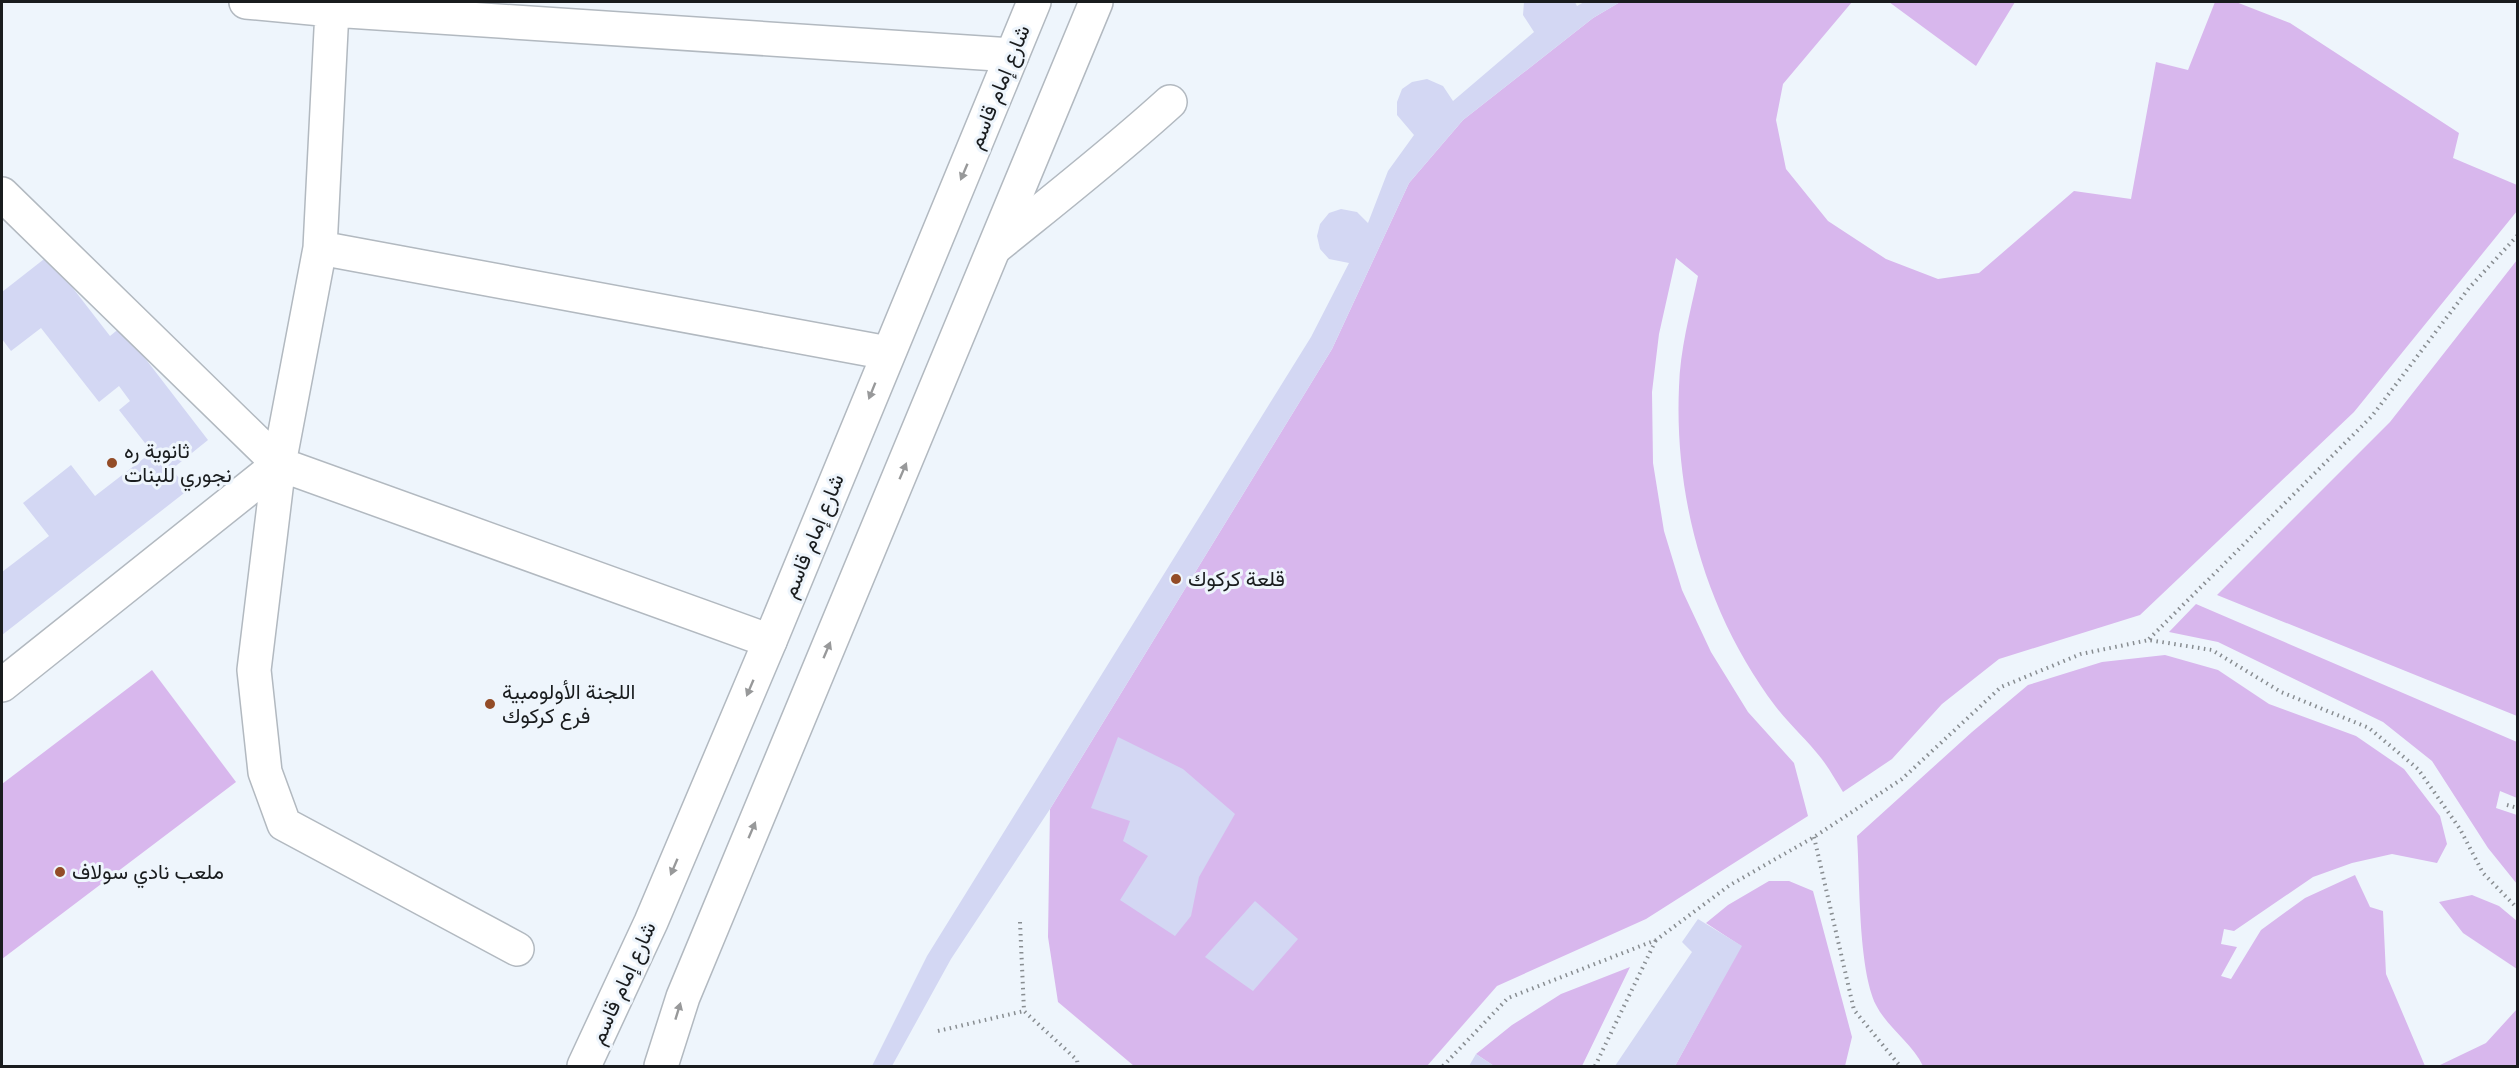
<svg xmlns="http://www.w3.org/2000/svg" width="2519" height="1068" viewBox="0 0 2519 1068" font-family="'Public Sans',Vazirmatn,sans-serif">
  <rect width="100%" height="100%" fill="#eef5fc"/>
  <path fill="#d8b7ed" d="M1620,2H1852L1783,84L1776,120L1786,169L1828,221L1886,259L1938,279L1979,273L2074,191L2131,199L2156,62L2188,70L2215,2H2236L2290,23L2459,133L2453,158L2517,185V211L2354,412L2140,615L1999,659L1942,704L1892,759L1843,792C1836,781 1829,768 1821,758C1807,740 1790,725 1776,707C1707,616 1674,500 1679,387C1680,350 1690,313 1698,276L1676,258L1659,334L1652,392L1653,463L1664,531L1682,590L1711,652L1748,712L1794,763L1808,816L1646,919L1497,986L1427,1066H1134L1058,1002L1048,937L1050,809L1332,349L1409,183L1463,120L1593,18Z
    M1889,2H2015L1976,66Z
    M2517,260V716L2217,595L2390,422Z
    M2196,604L2517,742V798L2500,791L2496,808L2517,815V884L2488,848L2432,761L2383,722L2218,642L2169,632Z
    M2165,655L2218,670L2269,704L2356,736L2404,769L2440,816L2447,844L2437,863L2392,854L2352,863L2313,877L2234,931L2224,929L2221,944L2237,947L2221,976L2231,979L2261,930L2305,898L2355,875L2370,907L2383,911L2386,974L2425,1066H1923C1912,1043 1887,1027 1876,1005C1858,968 1860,880 1857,836L1972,732L2028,685L2102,662Z
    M152,670L236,782L2,959V784Z
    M1769,881H1789L1813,891L1852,1037L1845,1066H1675L1741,946L1706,923L1728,905Z
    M2472,895L2499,906L2517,921V969L2463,933L2439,902Z
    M1630,967L1582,1066H1494L1476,1054L1512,1025L1561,994Z
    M2517,1009V1066H2438L2486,1043Z"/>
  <path fill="#d3d7f3" d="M1524,2H1575L1577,6L1584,2H1620L1593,18L1463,120L1409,183L1332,349L1050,809L951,959L892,1066H872L927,956L1311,337L1349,263L1329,259L1320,249L1317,236L1320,224L1329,213L1341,209L1357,212L1368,223L1388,171L1414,135L1397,115V102L1402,89L1412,82L1427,79L1443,86L1453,101L1534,32L1523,15Z
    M48,256L110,336L121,327L208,440L172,469L188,490L2,635V572L49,536L23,503L71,465L95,496L152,452L119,410L130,401L119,386L99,402L41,328L11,351L2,339V292Z
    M1118,737L1183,769L1235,814L1199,877L1191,916L1175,936L1120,900L1148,856L1123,841L1130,821L1091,808Z
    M1255,901L1298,939L1253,991L1205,957Z
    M1698,919L1742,946L1675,1066H1615L1692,952L1682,942Z
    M1476,1054L1494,1066H1469Z"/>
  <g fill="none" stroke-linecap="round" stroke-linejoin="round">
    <defs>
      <path id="minor" d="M246,2L332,10L1012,55
        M2,194L279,464L770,641
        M997,246C1055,199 1114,153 1170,102
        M320,248L888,353
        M279,464L254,670L265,772L284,824L517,949
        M2,685L279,464L320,248L332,10"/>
      <path id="major" d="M584,1066L651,922L770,641L1034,2
        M661,1066L683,997L1096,2"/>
    </defs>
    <use href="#minor" stroke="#b2b9c0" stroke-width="36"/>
    <use href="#major" stroke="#b2b9c0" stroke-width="36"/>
    <path stroke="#888d91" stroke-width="4" stroke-dasharray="1.5 4.5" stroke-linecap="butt" d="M2149,639L2372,416L2469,288L2518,235
      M2507,805L2518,808
      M1814,837L1854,1010L1900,1066
      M1020,922L1024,1011L1077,1060L1078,1066
      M938,1031L1024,1011
      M1443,1066L1508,998L1656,940L1730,885L1814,837L1902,779L2001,687L2081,654L2149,640L2212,650L2281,692L2369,728L2418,769L2460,829L2483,873L2518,909
      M1595,1066L1656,940"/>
    <use href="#minor" stroke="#fff" stroke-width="33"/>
    <use href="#major" stroke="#fff" stroke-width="33"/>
  </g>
  <defs><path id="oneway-solid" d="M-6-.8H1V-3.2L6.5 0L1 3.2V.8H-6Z" transform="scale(1.5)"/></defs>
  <g fill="#98999a">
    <use href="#oneway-solid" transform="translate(964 172) rotate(113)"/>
    <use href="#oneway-solid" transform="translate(872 391) rotate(112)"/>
    <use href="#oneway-solid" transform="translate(903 471) rotate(-67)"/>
    <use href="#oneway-solid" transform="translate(827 650) rotate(-67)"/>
    <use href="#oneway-solid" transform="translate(750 688) rotate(113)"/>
    <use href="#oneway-solid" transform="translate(752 830) rotate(-67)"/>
    <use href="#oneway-solid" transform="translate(674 867) rotate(113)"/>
    <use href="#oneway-solid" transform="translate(678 1011) rotate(-73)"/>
  </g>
  <g fill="#934c27" stroke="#eef5fc" stroke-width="2">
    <circle cx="112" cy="463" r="6"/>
    <circle cx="1176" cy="579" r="6"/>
    <circle cx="490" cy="704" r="6"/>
    <circle cx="60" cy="872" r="6"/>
  </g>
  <g text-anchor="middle" stroke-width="6" stroke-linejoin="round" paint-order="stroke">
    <g font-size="21" fill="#191c1e" stroke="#eef5fc">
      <text transform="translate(999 87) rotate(-68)" y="7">شارع إمام قاسم</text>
      <text transform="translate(813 536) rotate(-68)" y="7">شارع إمام قاسم</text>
      <text transform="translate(623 983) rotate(-66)" y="7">شارع إمام قاسم</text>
    </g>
    <g font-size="21" fill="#191c1e" stroke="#eef5fc" text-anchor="start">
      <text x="124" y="458">ثانوية ره<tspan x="124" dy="24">نجوري للبنات</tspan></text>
      <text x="1188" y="586">قلعة كركوك</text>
      <text x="502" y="699">اللجنة الأولومبية<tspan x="502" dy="24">فرع كركوك</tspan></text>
      <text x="72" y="879">ملعب نادي سولاف</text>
    </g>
  </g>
  <rect width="2519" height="1068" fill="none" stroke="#191c1e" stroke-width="6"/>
</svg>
